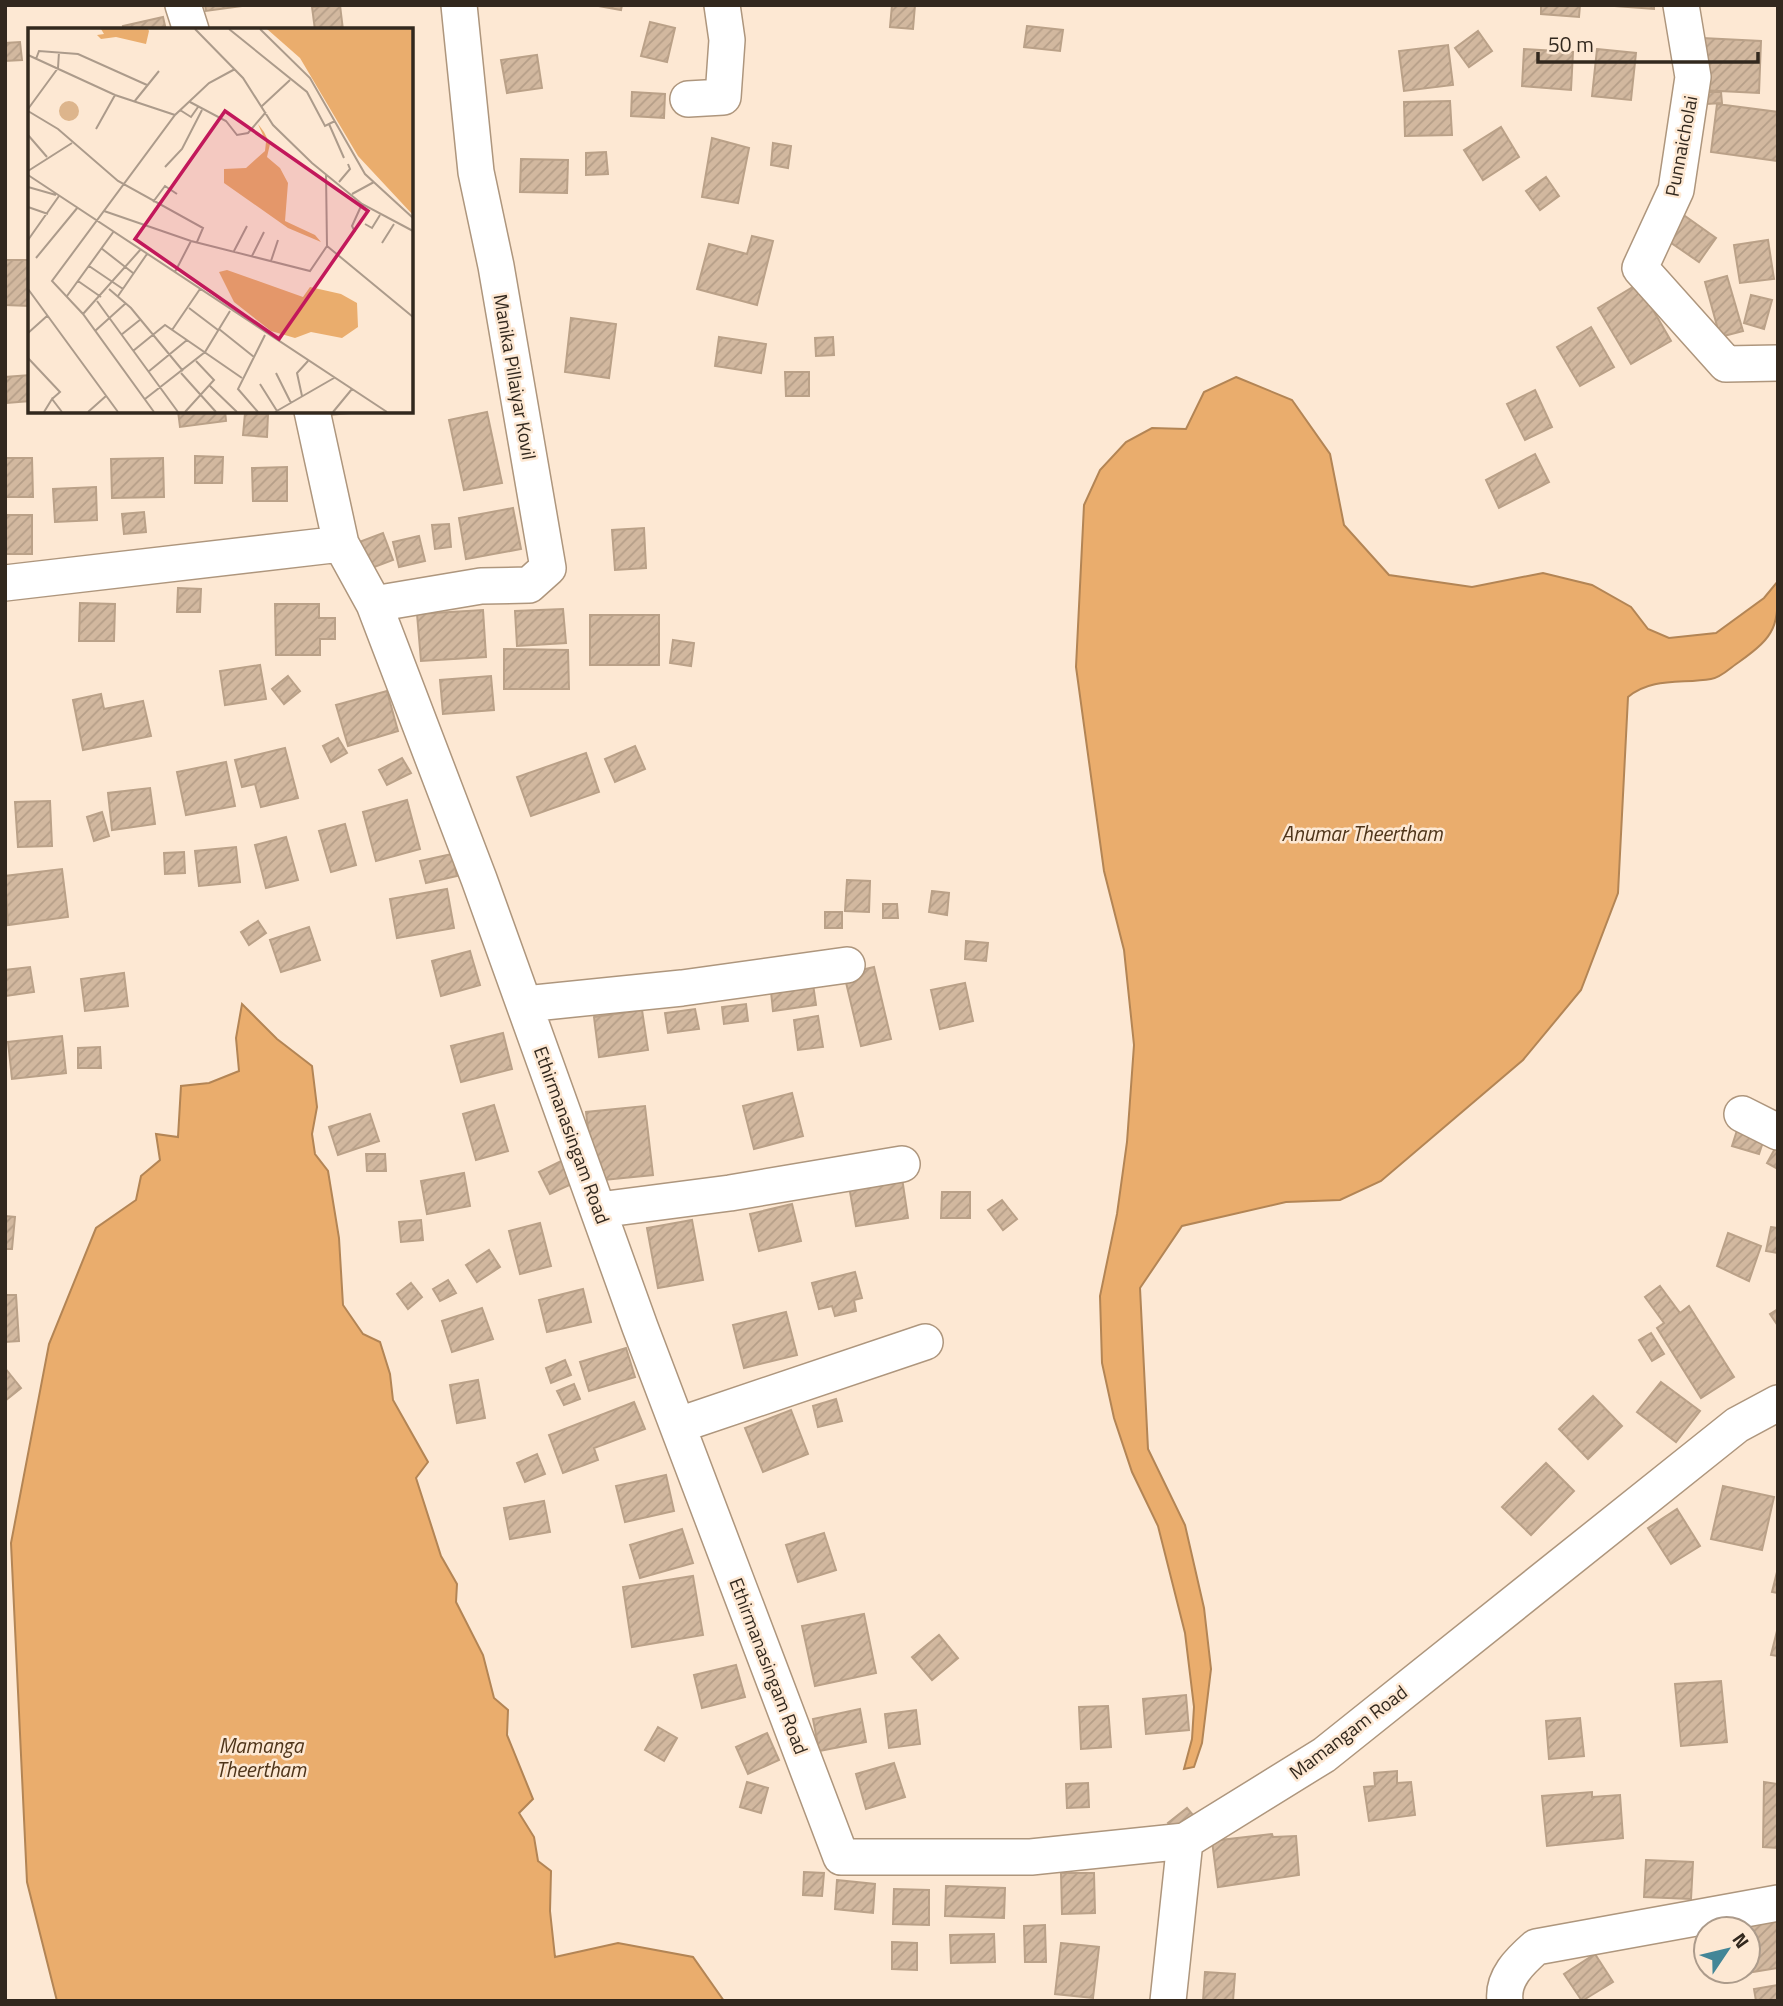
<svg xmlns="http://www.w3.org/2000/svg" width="1783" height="2006" viewBox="0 0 1783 2006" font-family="'Titillium Web',sans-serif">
  <defs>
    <pattern id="building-hatch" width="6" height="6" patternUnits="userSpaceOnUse" patternTransform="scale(1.75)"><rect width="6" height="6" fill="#d2b89f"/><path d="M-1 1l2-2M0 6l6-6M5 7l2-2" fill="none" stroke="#b59e88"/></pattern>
  </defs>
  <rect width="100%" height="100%" fill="#fde8d3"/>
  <path fill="#eaad6d" stroke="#b38555" stroke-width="2" d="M1236,377L1292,400L1330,454L1344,525L1389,575L1472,587L1543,573L1592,585L1631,607L1648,629L1669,638L1716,633L1764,598L1778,581C1778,626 1777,635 1739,662C1731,667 1721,678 1711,679C1682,684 1652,677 1628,697L1618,893L1581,990L1523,1060L1381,1181L1340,1200L1286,1202L1182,1226L1140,1288L1148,1449L1185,1525L1204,1608L1211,1669L1202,1743L1194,1767L1184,1769L1192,1739L1194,1707L1185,1633L1158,1526L1132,1472L1114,1418L1102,1363L1100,1296L1117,1214L1127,1142L1134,1045L1124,950L1104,871L1076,667L1084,505L1100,470L1126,442L1152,428L1186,429L1204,392Z
    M242,1004L277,1039L312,1066L317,1107L312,1134L315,1154L328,1171L339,1238L343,1305L363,1334L380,1342L390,1374L393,1400L428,1462L416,1478L441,1556L457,1584L456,1602L483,1655L494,1698L508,1710L507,1735L533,1799L519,1813L534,1837L538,1861L551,1871L550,1911L555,1957L618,1943L693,1957L724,2001H57L27,1882L11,1543L49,1344L96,1228L136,1200L141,1176L160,1160L156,1134L178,1137L181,1086L209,1083L239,1071L236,1038Z"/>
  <path fill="url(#building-hatch)" stroke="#baa188" stroke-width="2" d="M205,5H243V6L206,11Z
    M340,5L343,30H315L312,7Z
    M593,5H622L621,10Z
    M892,5H915L913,29L890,27Z
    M1541,5H1580L1579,17L1541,14Z
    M1601,5H1654V9Z
    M163,17L166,30H124L123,26Z
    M650,22L675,28L667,62L641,56Z
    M1027,26L1063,30L1060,51L1024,47Z
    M1478,31L1492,51L1469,67L1455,48Z
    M1702,38L1761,41L1759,93L1700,90Z
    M20,42L22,60L5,61V43Z
    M1448,45L1453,85L1404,91L1399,51Z
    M1524,49L1573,52L1571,90L1522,86Z
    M1597,49L1636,53L1631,100L1592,96Z
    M537,55L542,88L507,93L501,60Z
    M632,92L665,94L664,118L631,116Z
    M1707,92H1721L1722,103L1707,104Z
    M1450,101L1452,135L1405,136L1404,102Z
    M1717,104L1778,112V161L1711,152Z
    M1501,127L1519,157L1483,180L1464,150Z
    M712,138L749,148L738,203L702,197Z
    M773,143L791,146L788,168L771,165Z
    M606,152L608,174L586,175V153Z
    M521,159L568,160L567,193L520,192Z
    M1546,177L1559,196L1540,210L1526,191Z
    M1678,211L1716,238L1699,262L1661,236Z
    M752,236L773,241L757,305L697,289L709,244L747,254Z
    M1768,240L1774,279L1740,283L1734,245Z
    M5,260H30V306L5,305Z
    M1727,276L1743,331L1720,337L1705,282Z
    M1638,284L1671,341L1631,364L1598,308Z
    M1751,295L1772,300L1764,329L1744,323Z
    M571,318L616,324L609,378L565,372Z
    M1591,327L1614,367L1580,386L1557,347Z
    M719,337L766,344L761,373L715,366Z
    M833,337L834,355L816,356L815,338Z
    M785,372H809V396H786Z
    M30,375V401L7,403L5,377Z
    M1535,390L1552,427L1525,440L1507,404Z
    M178,411H225L226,421L180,427Z
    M329,411H374L329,415Z
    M487,412L502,483L464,490L449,420Z
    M245,413L268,414L267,437L243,435Z
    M1535,454L1549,482L1499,508L1486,480Z
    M195,456L223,457L222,483H195Z
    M5,458H32L33,497H5Z
    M163,458L164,497L112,498L111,459Z
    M287,467V501H253L252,468Z
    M96,487L97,520L55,522L53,489Z
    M513,508L521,549L466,559L459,518Z
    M144,512L146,532L124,534L122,514Z
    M5,515H32V554H5Z
    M449,524L451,547L435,549L432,525Z
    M644,528L646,568L615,570L612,530Z
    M383,533L393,560L369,569L359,542Z
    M419,536L425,561L399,567L393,542Z
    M178,588L201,589L200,612H177Z
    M80,603L115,604L114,641H79Z
    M275,604H319V618H335V639H320V655H276Z
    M563,609L566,643L517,646L515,611Z
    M483,610L486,657L421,661L417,614Z
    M590,615H659V665H590Z
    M673,640L694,643L691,666L670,663Z
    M504,649L568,650L569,689H504Z
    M260,665L266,699L225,705L220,671Z
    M288,676L300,691L284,704L272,689Z
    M491,676L494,710L443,714L440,680Z
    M387,691L398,731L348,746L336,705Z
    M101,694L104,709L143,701L151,736L83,750L73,700Z
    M338,738L347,753L331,762L323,746Z
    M635,746L645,769L615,782L605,759Z
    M285,748L298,798L261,807L255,784L242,787L235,760Z
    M586,753L599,792L531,816L517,777Z
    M402,758L411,773L387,785L379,770Z
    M226,762L235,806L186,815L177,772Z
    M150,788L155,824L112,830L108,793Z
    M407,800L420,849L376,861L363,812Z
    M50,801L52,846L18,847L15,802Z
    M102,812L109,836L94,841L87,817Z
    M345,824L356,865L331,872L319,831Z
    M286,837L298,880L266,888L255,845Z
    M236,847L240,882L199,886L195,851Z
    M184,852L185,873L165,874L164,853Z
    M452,854L457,876L426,883L420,861Z
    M62,869L68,917L8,925L5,876Z
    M847,880L870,881L869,912L845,911Z
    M447,889L454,928L397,938L390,899Z
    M932,891L949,893L947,915L929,912Z
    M883,904H897L898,918H883Z
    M825,912H842V928H825Z
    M258,921L266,933L249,945L241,932Z
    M309,927L320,960L281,972L270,940Z
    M966,941L988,943L986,961L965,959Z
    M470,951L480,985L441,996L432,961Z
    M30,967L34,992L5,996V970Z
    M874,967L891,1039L861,1046L844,974Z
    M124,973L128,1006L85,1011L81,979Z
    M812,977L816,1005L773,1011L770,982Z
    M965,983L973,1021L940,1029L931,990Z
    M746,1004L748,1021L724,1024L722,1007Z
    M695,1009L699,1029L668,1033L665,1013Z
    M642,1010L648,1050L599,1057L594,1017Z
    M818,1016L823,1047L798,1050L794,1020Z
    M503,1033L512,1069L461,1082L451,1046Z
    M62,1036L66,1073L12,1079L8,1042Z
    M100,1047L101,1068H78V1048Z
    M792,1093L803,1136L754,1149L743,1106Z
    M494,1105L508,1151L476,1160L463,1114Z
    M645,1106L653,1175L594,1181L586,1112Z
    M370,1114L379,1141L338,1155L329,1127Z
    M1739,1124L1766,1133L1759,1154L1732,1146Z
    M1778,1143V1169L1767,1163Z
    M366,1154H385L386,1171H367Z
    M565,1159L576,1182L550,1194L539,1172Z
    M464,1173L470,1206L427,1214L421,1181Z
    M902,1178L908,1218L856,1226L849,1186Z
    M942,1192H970V1218H941Z
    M1002,1200L1017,1219L1003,1230L988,1210Z
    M792,1204L801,1241L759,1251L750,1214Z
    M5,1216L15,1217L12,1249H5Z
    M421,1220L423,1240L401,1242L399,1222Z
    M692,1220L703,1280L658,1288L647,1228Z
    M540,1223L551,1266L520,1274L509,1231Z
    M1771,1227L1778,1228V1253L1766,1251Z
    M1728,1233L1761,1246L1749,1281L1717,1266Z
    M489,1250L500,1267L477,1282L466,1265Z
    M855,1272L862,1298L854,1300L856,1311L835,1316L832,1306L819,1309L812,1283Z
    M448,1280L456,1293L440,1301L433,1289Z
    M411,1283L422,1297L408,1309L397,1294Z
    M1660,1286L1680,1313L1689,1306L1734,1377L1701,1398L1657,1328L1664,1323L1645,1297Z
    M583,1289L591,1322L547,1332L539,1300Z
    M5,1295H16L19,1341L5,1342Z
    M482,1308L493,1339L452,1352L442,1321Z
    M1778,1309V1326L1770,1314Z
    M786,1312L797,1355L744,1368L733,1325Z
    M1651,1333L1664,1354L1652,1361L1639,1340Z
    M626,1348L635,1377L589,1391L580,1362Z
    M565,1360L571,1375L551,1383L546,1368Z
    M5,1368L21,1388L5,1401Z
    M478,1380L485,1418L457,1423L450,1385Z
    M1661,1382L1700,1411L1676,1442L1637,1412Z
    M574,1384L580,1399L564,1405L557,1391Z
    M1593,1396L1622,1426L1588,1459L1559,1429Z
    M836,1399L842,1421L818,1427L813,1406Z
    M634,1402L645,1429L594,1448L598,1460L563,1473L549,1435Z
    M791,1410L808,1454L763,1472L745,1428Z
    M537,1454L545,1474L525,1482L517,1463Z
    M1546,1463L1574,1491L1531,1535L1502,1507Z
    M666,1475L674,1511L625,1522L616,1486Z
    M1723,1486L1774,1497L1762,1550L1711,1539Z
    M544,1501L550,1532L510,1539L504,1508Z
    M1677,1509L1700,1546L1671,1564L1648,1528Z
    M682,1529L693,1563L640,1578L630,1545Z
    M824,1533L836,1570L798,1582L786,1545Z
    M1778,1568V1593L1772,1592Z
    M693,1576L703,1635L632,1647L623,1587Z
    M864,1614L876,1673L815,1686L802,1626Z
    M1778,1627V1656L1771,1655Z
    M939,1635L958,1658L932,1680L912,1657Z
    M736,1665L745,1697L702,1708L694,1675Z
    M1721,1681L1727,1742L1681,1746L1675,1684Z
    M1186,1695L1189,1730L1146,1734L1143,1699Z
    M1108,1706L1111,1747L1081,1749L1079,1707Z
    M860,1709L866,1742L819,1751L813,1719Z
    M916,1710L920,1744L889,1748L885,1714Z
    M1580,1718L1584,1756L1549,1759L1546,1721Z
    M658,1727L677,1738L664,1761L645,1750Z
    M767,1733L779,1760L748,1774L736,1747Z
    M894,1763L905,1797L866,1809L856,1774Z
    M1397,1771V1783L1411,1782L1415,1815L1369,1821L1364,1787L1375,1786L1374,1773Z
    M747,1782L768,1788L761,1813L740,1807Z
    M1764,1782L1778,1784V1848L1763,1847Z
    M1088,1783L1089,1807L1067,1808L1066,1784Z
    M1592,1792V1797L1620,1795L1623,1838L1547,1846L1542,1796Z
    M1187,1808L1199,1822L1179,1837L1168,1823Z
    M1272,1834L1273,1837L1296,1836L1299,1875L1218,1887L1212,1841Z
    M1646,1860L1693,1862L1691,1899L1644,1897Z
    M804,1872L824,1873L822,1896L803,1895Z
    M1061,1873H1094L1095,1913L1062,1914Z
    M837,1880L875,1884L873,1913L835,1909Z
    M946,1886L1005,1888L1004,1918L945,1916Z
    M894,1889L929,1890V1925L893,1924Z
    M1778,1920V1968L1734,1975L1733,1971H1748V1929H1728Z
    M1045,1925L1046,1962H1025L1024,1926Z
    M994,1934L995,1962L951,1963L950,1935Z
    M892,1942L917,1943V1970L892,1969Z
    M1061,1943L1099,1947L1093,1998L1055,1994Z
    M1595,1954L1613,1982L1582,2001L1564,1974Z
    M1205,1972L1235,1974L1233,2001H1203Z
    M1778,1985V2001H1756L1754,1989Z"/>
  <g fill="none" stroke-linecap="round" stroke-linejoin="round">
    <defs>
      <path id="minor" d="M183,5L191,30
        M1681,5L1693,77L1676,190L1640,268L1726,364L1778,363
        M688,99L723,97L727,40L722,5
        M312,411L341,544L374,604L479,879L640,1327L841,1857H1031L1185,1841L1324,1755L1737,1425L1778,1403
        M5,583L341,544
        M374,604L481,586L529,585L548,568L496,266L476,172L459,5
        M525,1004L682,988L847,965
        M1742,1114L1778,1132
        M599,1210L730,1193L902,1164
        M679,1425L925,1342
        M1168,2001L1185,1841
        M1505,2001C1502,1978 1520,1961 1536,1947L1778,1903"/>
    </defs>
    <use href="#minor" stroke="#ae967d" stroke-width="38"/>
    <use href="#minor" stroke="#fff" stroke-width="35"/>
  </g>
  <g text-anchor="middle" stroke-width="5" stroke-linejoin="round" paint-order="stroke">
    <g font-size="19" fill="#32281e" stroke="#fde8d3">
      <text transform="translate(1681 146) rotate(-79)" y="7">Punnaicholai</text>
      <text transform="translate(515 377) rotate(80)" y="7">Manika Pillaiyar Kovil</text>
      <text transform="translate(572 1135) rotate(70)" y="7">Ethirmanasingam Road</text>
      <text transform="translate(769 1666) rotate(69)" y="7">Ethirmanasingam Road</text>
      <text transform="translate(1348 1732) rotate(-37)" y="7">Mamangam Road</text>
    </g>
    <g font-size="21" font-style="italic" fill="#4f351a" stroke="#fde8d3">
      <text x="1362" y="841">Anumar Theertham</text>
      <text x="261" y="1753">Mamanga<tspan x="261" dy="24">Theertham</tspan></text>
    </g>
  </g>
  <g transform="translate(28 28)">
    <rect width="385" height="385" fill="#fde8d3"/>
    <path d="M31 83a10 10 0 1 1 20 0a10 10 0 1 1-20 0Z" fill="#ddb58c"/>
    <path d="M73,1H120L121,3L118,16L88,9L73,11L69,7L76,6ZM239,1H385V187L330,128L272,30ZM230,96L236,104L242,116L239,129L252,140L260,155L257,193L287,207L293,214L260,200L196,155V141L218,140L237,123L238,114ZM199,242L275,269L282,259L313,266L329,275L330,299L314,310L283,304L267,310L243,303L206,274L191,244Z" fill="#eaad6d"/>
    <path fill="none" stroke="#ac9b8b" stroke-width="2" d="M167,1L215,50L245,97L284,135L334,176L385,203M201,1L279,64L297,98L307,93M232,1L282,50L337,146L385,190M0,27L87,67L147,87M8,31L11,23L50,26L119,57M106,74L131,43M162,74L198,93L209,107L220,105L238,84M234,78L262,52M0,81L30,40L31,24M152,82L163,89L170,79M0,83L30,101L90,153L175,200L169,214M301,96L316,130M68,101L87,67M0,107L19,129M137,139L154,121L174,82M0,143L44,115M0,147L359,384M311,154L322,141L320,136M0,159L28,167M324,166L346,154M125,174L137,158L149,166M0,179L20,186M76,183L163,213L282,243L299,218L298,146M337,196L344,200L352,187M327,204L324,198L334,176M0,212L31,168M354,215L366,196M299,218L385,289M73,220L105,245M206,223L219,198M224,228L236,204M8,230L50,179M243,233L250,212M61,238L95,261M147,244L163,213M50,253L73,269M0,261L90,384M81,261L103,280L155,343M39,268L86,203M90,268L119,226M69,273L150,384M161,280L190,302M55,286L113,221M191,301L226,329M144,302L172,261M67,303L98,275M0,305L19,288M93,307L113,291M105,323L137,297L214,350M0,330L32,364L24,371M120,344L159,312M153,345L188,384M248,345L263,375M232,356L249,383M182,358L209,384M274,368L269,345L280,333M117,371L177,324L202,283M16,384L24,371L34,384M60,384L78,368M126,384L55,286L24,253L147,87L181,55L207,41M157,384L186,352L168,333M230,384L210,361L237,307M247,384L306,350M305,384L324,361"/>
    <path fill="#c2185b" fill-opacity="0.15" stroke="#c2185b" stroke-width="3.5" d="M197,83L340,183L251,311L107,211Z"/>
    <rect width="385" height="385" fill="none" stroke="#32281e" stroke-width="3.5"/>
  </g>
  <rect width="1783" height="2006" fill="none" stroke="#32281e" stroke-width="14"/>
  <g transform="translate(1727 1950) rotate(55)"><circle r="33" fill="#fde8d3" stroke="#ac9b8b" stroke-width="2"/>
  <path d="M0-5L12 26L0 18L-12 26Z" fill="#438697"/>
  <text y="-10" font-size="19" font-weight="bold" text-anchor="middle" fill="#32281e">N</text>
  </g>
  <path d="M1538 52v10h220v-10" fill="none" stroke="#32281e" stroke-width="3.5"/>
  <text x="1548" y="52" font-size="21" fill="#32281e" stroke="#fde8d3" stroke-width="5" paint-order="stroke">50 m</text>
</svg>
